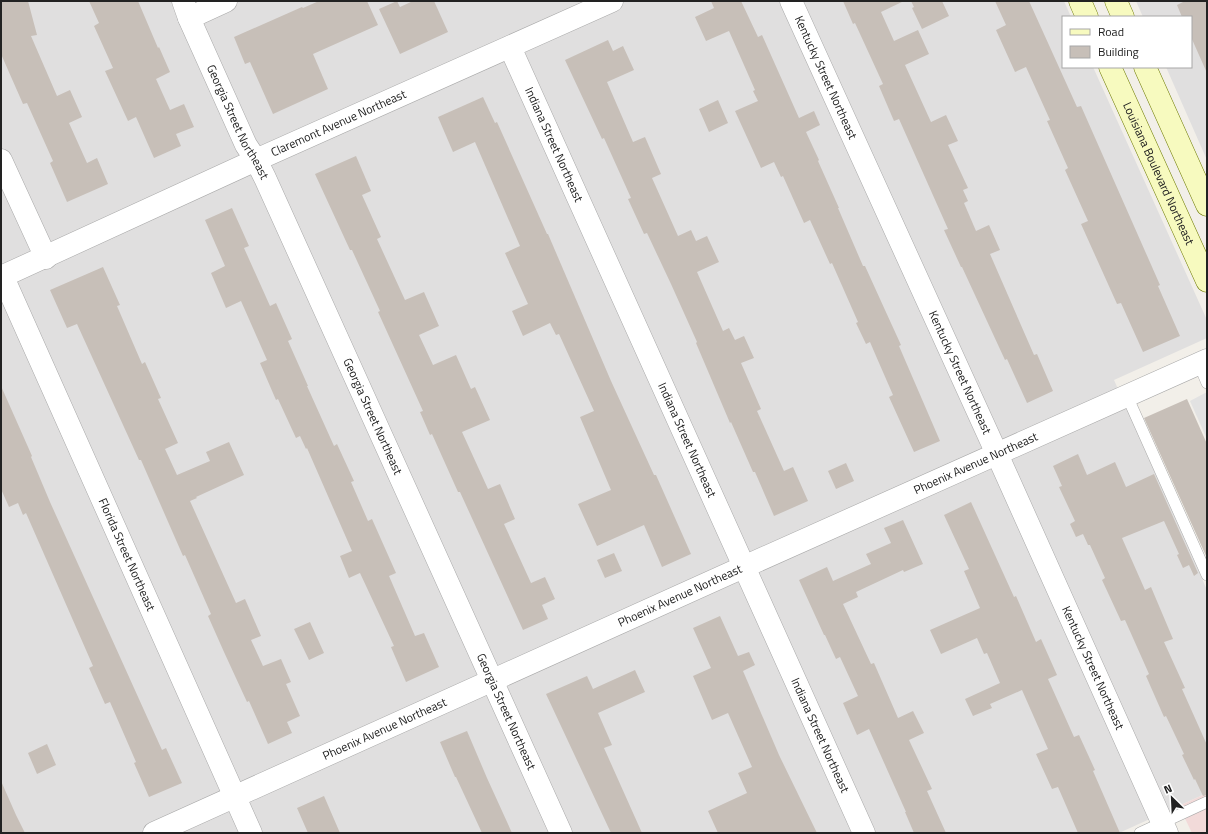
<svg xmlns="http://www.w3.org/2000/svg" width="1208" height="834" viewBox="0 0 1208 834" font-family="'Titillium Web',sans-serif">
  <rect width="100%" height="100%" fill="#f2efe9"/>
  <path fill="#e0dfdf" d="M1,1H1064L1071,17H1063V67H1093L1207,320V338L1114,380L1207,590V793L1119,833H1Z
    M1136,1H1207V160L1166,67H1191V17H1143Z"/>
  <path fill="#f2dad9" d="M1207,793V833H1192L1179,806Z"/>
  <path fill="#e2e2e2" d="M1207,392V439L1190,401Z"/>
  <path fill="#c7bfb8" d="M1,1H28L37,35L31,36L57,96L70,90L82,117L69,123L87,163L97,158L108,184L67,202L50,163L53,161L27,103L23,104L1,54Z
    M89,1H138L158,48L159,47L170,72L156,79L170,110L184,104L194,127L176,134L181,146L154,158L136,117L128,121L105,71L113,68L94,26L99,23Z
    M319,1H367L378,25L313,54L328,89L273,114L250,62L245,64L234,37L302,7L303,8Z
    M397,1L400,7L413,1H434L448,32L400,54L379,9Z
    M711,1H741L758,37L762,35L799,118L814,111L820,125L806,132L819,160L818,161L839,208H838L863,266H865L885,310L901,345L899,346L940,441L914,452L889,397L893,395L876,356L870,342L866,344L856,323L858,322L832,263L830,264L810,220L804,223L783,176L781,177L774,162L761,168L735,111L758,101L753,91L755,90L729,31L706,41L695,17L714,8Z
    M843,1H904L881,12L894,41L918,30L929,54L905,65L931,122L946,115L958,141L948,145L968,188L963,190L968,201L964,203L976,231L989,225L1000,250L990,254L1034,355L1037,354L1053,391L1027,403L1007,359L1005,360L962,267H961L944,230L948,229L899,119L894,121L879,86L883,84L855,23L853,24Z
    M911,1H942L949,16L922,29L912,8L914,7Z
    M995,1H1029L1077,107L1081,106L1160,285L1158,286L1180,336L1143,352L1121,303L1117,304L1081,224L1088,221L1065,170L1068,168L1047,121L1050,120L1026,67L1015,72L996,30L1006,25Z
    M1185,1H1207V73L1191,37V17H1182L1177,5Z
    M608,40L613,51L623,46L634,70L607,82L633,142L645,137L661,174L652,178L678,236L691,230L696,241L707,236L719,262L697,272L723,331L729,328L735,340L744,336L754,358L741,363L761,409L757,411L784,471L793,467L808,501L774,516L755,472H753L731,422L730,423L696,343L697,342L671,284L647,233L644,234L628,199L631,198L604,138L602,139L565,60Z
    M483,97L495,123L497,122L547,234H548L611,381L654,475H656L691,554L662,567L644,525L597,546L578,504L611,490L580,417L594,411L559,334L556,335L550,323L523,336L512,311L528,304L505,253L520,246L475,142L453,152L438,117Z
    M718,100L728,123L709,132L699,109Z
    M356,156L371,191L362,195L381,237L377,239L405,300L424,292L439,326L419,335L433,365L456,355L471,389L475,387L490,420L462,432L488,489L500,484L515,519L504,524L531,583L545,577L555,599L542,605L548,619L523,630L460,492H458L432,434L430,435L420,412L423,411L378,312L380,311L352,250H350L315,174Z
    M232,208L249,246L244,248L270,306L276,303L292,339L288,341L308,386H307L334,446L337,444L354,481L351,482L368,521L372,519L396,573L389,576L415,636L424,633L439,667L406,682L391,647L394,646L360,573L349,578L340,556L352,551L307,448L306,449L300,436L296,438L278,399L276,400L260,363L267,360L241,301L226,308L211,273L225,266L205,220Z
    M103,267L120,305L117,306L142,364L145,362L161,398L158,399L178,443L165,449L177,475L210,461L206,452L229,442L244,475L196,497L197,498L190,501L236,603L245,599L261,636L251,640L263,666L281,659L291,682L286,684L300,716L287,722L292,733L268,744L249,701L247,702L224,652L208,616L211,614L185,555L183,556L141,460H139L77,324L67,328L50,290Z
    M1,386L32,456L31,457L50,502L162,750L166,748L182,783L149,797L134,763L136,762L110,702L105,704L89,668L93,666L26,513L23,515L18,503L9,507L1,489Z
    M1187,399L1207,444V558L1144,418Z
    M1078,454L1087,475L1115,462L1126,487L1154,474L1198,573L1194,576L1189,565L1183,568L1177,555L1179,554L1164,521L1122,538L1145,590L1151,587L1173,639L1164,642L1185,688L1182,689L1207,745V795L1203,796L1195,779L1194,780L1182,755L1184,754L1166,716L1164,717L1146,676L1149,674L1125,620L1121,621L1102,580L1105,578L1090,545H1088L1083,534L1076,537L1070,524L1075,521L1059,487L1062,486L1053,466Z
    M846,463L854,481L836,489L828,471Z
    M971,502L1014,597L1016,596L1036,642L1041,639L1057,675L1048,679L1074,737L1079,735L1095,770L1093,771L1120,833H1078L1058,787L1052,789L1036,754L1048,749L1022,690L990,704L992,708L973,716L965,699L1000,683L987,653L984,654L977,638L941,654L930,630L980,608L964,571L969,569L944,515Z
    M903,520L923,564L904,572L903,570L856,592L858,597L843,604L871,664L874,663L898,718L913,711L924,733L909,740L932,789L927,791L946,833H914L905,812H906L869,729L857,735L843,703L858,696L840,657L836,659L825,635H824L799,580L827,567L833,581L871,564L866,554L891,543L884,528Z
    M614,553L622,571L605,578L597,560Z
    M720,616L738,656L749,652L755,665L743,671L779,755L817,833H718L708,811L747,793L738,773L752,767L728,713L712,720L693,676L711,668L693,628Z
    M310,622L324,653L309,660L294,629Z
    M635,670L645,692L598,713L612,745L604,748L642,833H611L546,694L587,676L593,689Z
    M467,731L487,778L512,833H482L456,777H455L440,742Z
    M47,744L56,765L37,774L28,753Z
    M1,781L16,815L25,833H1Z
    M324,796L340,833H308L297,808Z"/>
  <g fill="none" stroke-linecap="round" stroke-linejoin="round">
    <defs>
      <path id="service" d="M1199,364L1207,383
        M1127,396L1207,575
        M1140,833L1207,802"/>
      <g id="minor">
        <path id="s1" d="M183,1L189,18L246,145L256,160L265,178L561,833"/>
        <path id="s2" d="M791,1L997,454L1167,833"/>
        <path d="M189,18L226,1"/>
        <path id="s3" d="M510,47L864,833"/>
        <path d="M1,160L46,258"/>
        <path id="s4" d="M1,277L256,160L612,1"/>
        <path id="s5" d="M3,277L251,833"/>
        <path id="s6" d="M154,833L728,574L1207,360"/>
      </g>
      <g id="secondary">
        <path d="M1080,1L1087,17"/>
        <path d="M1116,1L1123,17"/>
        <path id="s7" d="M1110,67L1207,281"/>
        <path d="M1145,67L1207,205"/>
      </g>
    </defs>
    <use href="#service" stroke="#a9a9a9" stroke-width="12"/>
    <use href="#minor" stroke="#a9a9a9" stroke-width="23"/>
    <use href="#secondary" stroke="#707d05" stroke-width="23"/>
    <use href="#service" stroke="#fff" stroke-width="11"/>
    <use href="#minor" stroke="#fff" stroke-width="22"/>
    <use href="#secondary" stroke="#f7fabf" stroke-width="22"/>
  </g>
  <g text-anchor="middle" stroke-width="4" stroke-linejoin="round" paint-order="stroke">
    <g font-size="12" fill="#222" stroke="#fff">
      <text dy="4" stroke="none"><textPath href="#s2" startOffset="84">Kentucky Street Northeast</textPath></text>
      <text dy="4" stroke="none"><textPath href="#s1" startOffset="133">Georgia Street Northeast</textPath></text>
      <text dy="4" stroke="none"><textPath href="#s4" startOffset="371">Claremont Avenue Northeast</textPath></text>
      <text dy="4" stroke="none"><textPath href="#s3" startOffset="107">Indiana Street Northeast</textPath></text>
      <text dy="4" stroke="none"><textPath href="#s7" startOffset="117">Louisiana Boulevard Northeast</textPath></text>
      <text dy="4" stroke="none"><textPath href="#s2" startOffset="408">Kentucky Street Northeast</textPath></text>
      <text dy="4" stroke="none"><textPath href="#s1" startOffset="457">Georgia Street Northeast</textPath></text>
      <text dy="4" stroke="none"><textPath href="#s3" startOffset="431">Indiana Street Northeast</textPath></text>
      <text dy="4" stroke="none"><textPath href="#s6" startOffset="901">Phoenix Avenue Northeast</textPath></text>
      <text dy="4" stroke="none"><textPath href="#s5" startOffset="304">Florida Street Northeast</textPath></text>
      <text dy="4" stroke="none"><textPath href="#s6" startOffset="577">Phoenix Avenue Northeast</textPath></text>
      <text dy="4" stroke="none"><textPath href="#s2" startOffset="732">Kentucky Street Northeast</textPath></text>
      <text dy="4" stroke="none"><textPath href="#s1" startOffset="781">Georgia Street Northeast</textPath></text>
      <text dy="4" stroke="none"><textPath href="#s6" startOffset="253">Phoenix Avenue Northeast</textPath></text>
      <text dy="4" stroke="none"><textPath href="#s3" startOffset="755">Indiana Street Northeast</textPath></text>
    </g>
  </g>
  <rect width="1208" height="834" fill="none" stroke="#222222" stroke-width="4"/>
  <rect x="1062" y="16" width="130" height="52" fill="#ffffff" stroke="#a7a7a7"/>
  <rect x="1070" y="29" width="20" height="6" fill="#f7fabf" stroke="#a7a7a7"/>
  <text x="1098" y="36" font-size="12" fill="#222222">Road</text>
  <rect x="1070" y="46" width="20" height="12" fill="#c7bfb8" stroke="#a7a7a7"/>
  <text x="1098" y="56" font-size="12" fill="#222222">Building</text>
  <g transform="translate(1172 798) rotate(336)" stroke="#ffffff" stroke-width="3" paint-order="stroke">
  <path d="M0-3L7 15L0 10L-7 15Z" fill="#222222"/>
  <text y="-6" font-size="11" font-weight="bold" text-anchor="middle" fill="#222222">N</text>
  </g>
</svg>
